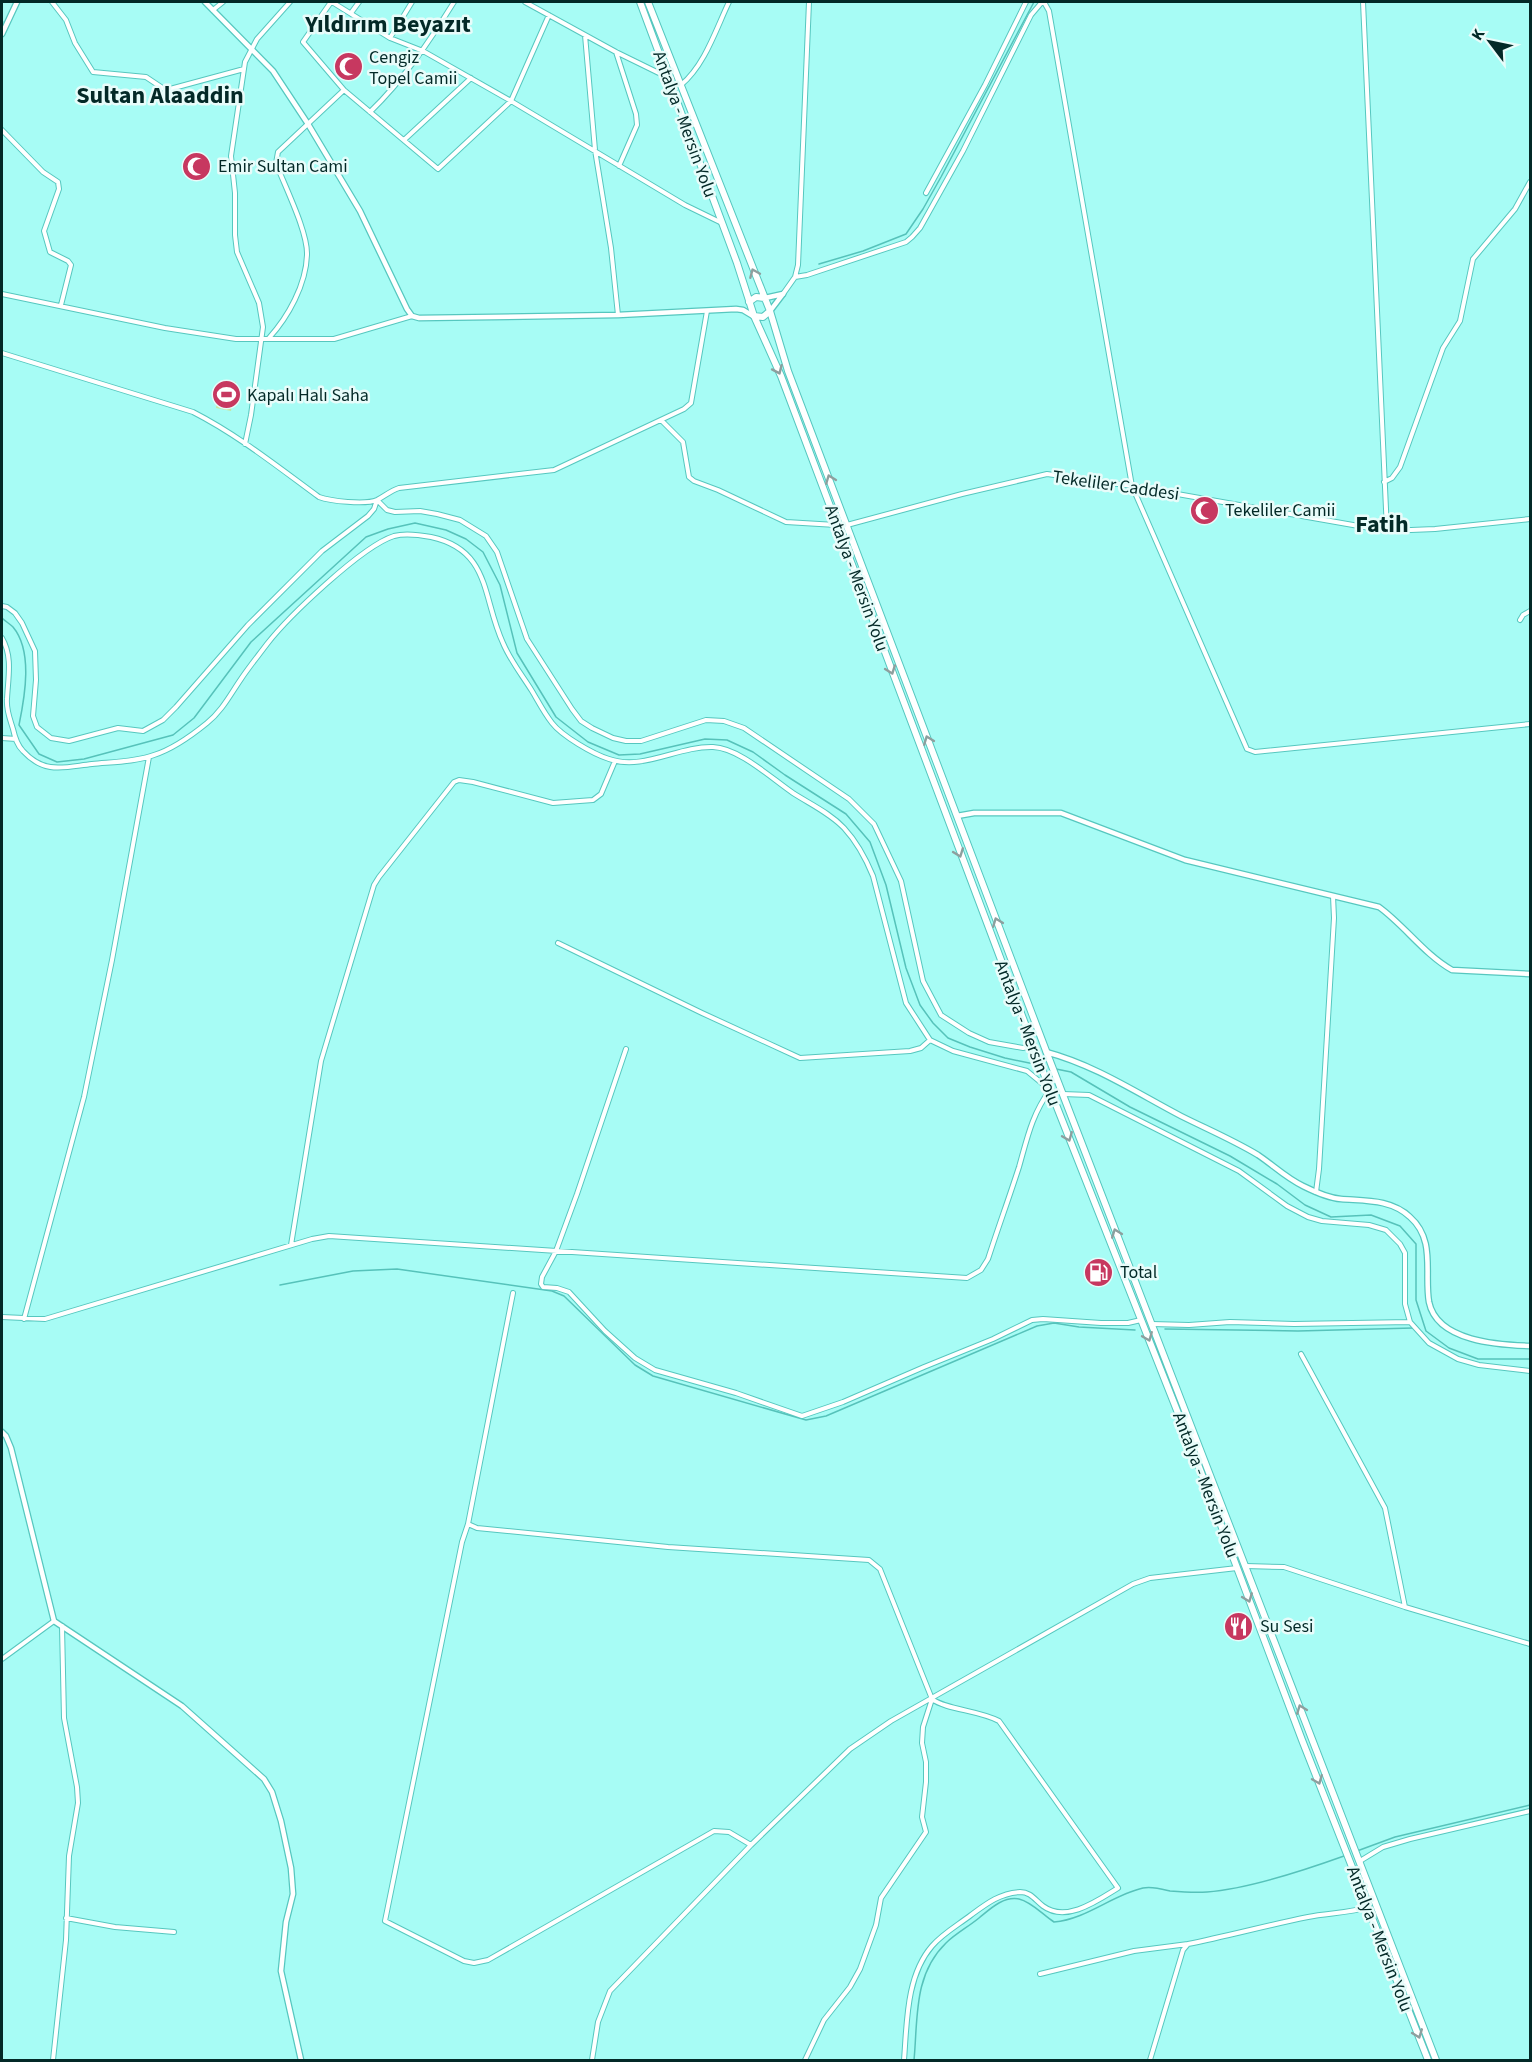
<svg xmlns="http://www.w3.org/2000/svg" width="1532" height="2062" viewBox="0 0 1532 2062" font-family="'Source Sans 3',sans-serif">
  <rect width="100%" height="100%" fill="#a7fcf5"/>
  <path fill="#c6e7a1" d="M222,380L236,382L231,411L216,408Z"/>
  <g fill="none" stroke-linecap="round" stroke-linejoin="round">
    <path stroke="#56c2ba" stroke-width="1.5" d="M98,2H108
      M2,22H3
      M819,264L863,251L906,234L923,209L941,177L1034,2
      M2,618C5,621 10,624 13,627C33,651 25,696 19,725L39,754L57,762L84,759L173,735L194,718L251,642L366,537L388,529L415,523L446,530L466,539L483,552L500,585L517,653L556,717L588,742L619,755L640,754L705,739L727,740L753,752L785,775L846,814L870,842L886,885L906,968L920,1005L933,1023L948,1038L970,1047L1005,1058L1039,1065
      M1056,1069L1071,1072L1130,1107L1230,1156L1277,1184L1305,1205L1331,1217L1371,1215L1400,1226L1416,1244V1300L1426,1331L1449,1348L1478,1359H1530
      M280,1285L353,1271L397,1269L552,1291L564,1296L635,1365L653,1376L806,1420L826,1416L1037,1326L1054,1323L1079,1327L1135,1330
      M1165,1329L1298,1331L1413,1328
      M1357,1851L1395,1837L1530,1805
      M914,2060C918,2019 913,1975 946,1943C955,1934 968,1927 979,1918C990,1909 1003,1896 1019,1899C1032,1902 1043,1915 1054,1922C1087,1919 1112,1895 1143,1888C1152,1886 1162,1889 1170,1891C1182,1892 1194,1893 1207,1892C1247,1889 1305,1870 1344,1856"/>
    <defs>
      <path id="minor" d="M52,2L66,20L75,43L93,72L146,77L164,89H170L244,69
        M331,2L303,42L344,90L438,169L511,101L549,15
        M332,2L390,38L423,51L511,101L685,205L722,223
        M525,2L616,52L667,77
        M1044,2L1049,11L1132,486L1247,749L1255,752L1530,724
        M1363,2L1387,531
        M213,10L223,2
        M351,13L359,2
        M585,35L595,150L611,248L618,315
        M390,38L412,2
        M616,52L636,114L637,125L619,166
        M681,85C705,65 716,29 729,2
        M370,112C404,79 429,42 454,2
        M2,130L43,172L58,182L59,189L44,231L50,252L68,261L71,265L61,305
        M404,140L471,78
        M926,193L985,85L1026,2
        M795,277L807,275L906,242L912,237L920,228L963,151L1031,15L1042,2
        M2,294L165,328L236,339H334L412,316
        M783,294L795,277L798,265L809,2
        M269,338C288,317 306,285 307,255C308,232 285,187 276,163L278,152L344,90
        M2,353L193,412C238,435 278,467 319,497C330,501 365,505 377,500C385,496 390,491 399,488L554,470L684,409L691,403L707,311
        M661,420L683,442L689,477L694,481L718,490L786,522L836,525
        M245,444L251,415L263,327L259,303L237,252L235,235V193L231,156L245,62L257,39L290,2
        M1384,482L1392,478L1400,467L1443,348L1460,321L1473,259L1515,209L1530,182
        M377,500L387,510L395,512L420,511L437,514L460,520L486,536L497,552L527,639L572,709L581,721L592,728L613,738L626,741H641L706,720L724,721L744,728L849,799L874,824L901,881L923,981L941,1015L969,1033L989,1042L1023,1048L1033,1046
        M847,525L962,494L1047,474L1132,486L1387,531L1435,529L1530,519
        M2,606L7,607L15,613L22,623L35,651L36,680L33,716L37,727L51,738L69,741L118,728L143,731L163,720L176,707L248,625L322,551L368,516L374,509L377,500
        M1520,620L1523,615L1530,611
        M2,638C13,657 8,678 7,699C6,710 10,719 13,729C15,738 17,745 23,751C45,775 65,767 92,764C112,762 135,762 154,755C173,749 191,736 207,723C222,711 230,695 241,679C249,667 258,656 267,644C288,617 362,546 394,536C405,533 420,535 431,537C491,550 482,598 503,643C510,660 522,675 532,691C538,701 544,713 552,723C562,736 593,754 609,759C643,771 678,746 713,747C739,748 771,778 793,793C810,804 830,813 844,828C856,841 866,859 873,876L906,1003L930,1040L953,1051L1027,1071L1050,1090C1032,1114 1027,1139 1019,1167C1009,1198 998,1228 988,1259L981,1270L967,1278L329,1236L312,1239L45,1319L2,1317
        M2,738L16,739
        M558,943L702,1013L800,1058L910,1051L921,1048L930,1040
        M626,1049L577,1194L556,1251L542,1277L541,1284L543,1287L557,1288L569,1292L605,1331L635,1358L655,1370L736,1393L802,1416L843,1402L924,1367L993,1339L1032,1320L1043,1319L1101,1323H1128L1141,1320
        M1063,1094L1089,1095L1239,1171L1287,1206L1308,1217L1322,1221L1369,1225L1386,1230L1400,1244L1405,1253V1304L1410,1322L1429,1343L1458,1359L1479,1365L1530,1371
        M1316,1192L1319,1169L1334,918L1333,896
        M291,1245L321,1061L374,885L379,877L454,782L459,780L473,782L553,803L593,800L601,794L615,761
        M513,1293L468,1524L462,1542L385,1921L464,1961L474,1963L488,1960L714,1831L729,1832L751,1845
        M24,1319L84,1097L112,960L149,757
        M1152,1324L1189,1325L1230,1322L1294,1324L1410,1322
        M1301,1354L1385,1508L1405,1607
        M468,1524L477,1528L668,1547L869,1560L880,1569L932,1699C947,1710 978,1710 999,1721L1118,1888C1097,1901 1066,1923 1043,1906C1035,1900 1031,1892 1020,1892C1000,1893 986,1904 971,1915C958,1925 942,1934 932,1946C906,1976 907,2023 904,2060
        M1246,1566L1284,1567L1405,1607L1530,1644
        M2,1659L54,1621
        M1360,1861L1383,1847L1410,1839L1530,1811
        M66,1918L115,1927L174,1932
        M1040,1974L1134,1951L1188,1944
        M53,2060L66,1940L69,1856L78,1803L77,1787L64,1718L62,1626
        M592,2060L598,2022L610,1991L751,1845L850,1749L891,1721L1133,1584L1150,1578L1237,1568
        M805,2060L824,2020L850,1987L860,1969L876,1925L881,1898L926,1832L922,1817L926,1782V1762L922,1743L923,1727L932,1699
        M1150,2060L1183,1950L1188,1944C1228,1936 1268,1925 1308,1917C1327,1913 1351,1913 1368,1907"/>
      <path id="tertiary" d="M205,2L273,71L308,124L360,211L407,309L412,316L419,318L618,315L736,309L743,310L753,316
        M2,34L17,2
        M765,298L783,294
        M770,311L783,294
        M957,816L974,813H1061L1185,860L1379,907C1404,925 1425,955 1452,970L1530,974
        M1046,1052C1095,1065 1137,1093 1181,1116C1207,1129 1233,1140 1258,1155C1273,1165 1286,1178 1303,1186C1315,1192 1328,1198 1341,1199C1365,1201 1391,1199 1410,1217C1436,1240 1424,1273 1429,1302C1437,1342 1500,1345 1530,1346
        M2,1432L6,1436L11,1448L54,1621L182,1706L264,1779L272,1792L281,1821L291,1868L293,1894L286,1922L281,1971L301,2060"/>
      <path id="trunk" d="M640,2L737,263L754,316L781,376L1047,1082L1193,1451L1302,1740L1428,2060
        M648,2L770,311L788,371L1048,1056L1436,2060
        M749,302L756,297L765,298
        M754,316L763,317L770,311"/>
    </defs>
    <use href="#minor" stroke="#56c7bf" stroke-width="6"/>
    <use href="#tertiary" stroke="#56c7bf" stroke-width="7"/>
    <use href="#trunk" stroke="#56c7bf" stroke-width="8"/>
    <use href="#minor" stroke="#fff" stroke-width="4"/>
    <use href="#tertiary" stroke="#fff" stroke-width="4.5"/>
    <use href="#trunk" stroke="#fff" stroke-width="6"/>
  </g>
  <defs><path id="oneway-chevron" d="M-2-3.5L2.5 0L-2 3.5" fill="none" stroke-width="1.6" stroke-linecap="round" stroke-linejoin="round" transform="scale(1.5)"/></defs>
  <g stroke="#8e9f9e">
    <use href="#oneway-chevron" transform="translate(754 273) rotate(-113)"/>
    <use href="#oneway-chevron" transform="translate(778 370) rotate(66)"/>
    <use href="#oneway-chevron" transform="translate(830 479) rotate(-111)"/>
    <use href="#oneway-chevron" transform="translate(891 670) rotate(70)"/>
    <use href="#oneway-chevron" transform="translate(928 740) rotate(-111)"/>
    <use href="#oneway-chevron" transform="translate(959 853) rotate(69)"/>
    <use href="#oneway-chevron" transform="translate(997 922) rotate(-111)"/>
    <use href="#oneway-chevron" transform="translate(1068 1137) rotate(68)"/>
    <use href="#oneway-chevron" transform="translate(1116 1233) rotate(-111)"/>
    <use href="#oneway-chevron" transform="translate(1148 1337) rotate(68)"/>
    <use href="#oneway-chevron" transform="translate(1248 1598) rotate(69)"/>
    <use href="#oneway-chevron" transform="translate(1301 1709) rotate(-111)"/>
    <use href="#oneway-chevron" transform="translate(1318 1780) rotate(68)"/>
    <use href="#oneway-chevron" transform="translate(1418 2034) rotate(69)"/>
  </g>
  <defs>
    <symbol id="mosque-disc" viewBox="-11 -11 22 22"><circle r="9.5" fill="#c73860" stroke="#e8fcfa"/><path d="M3.5-4.9A6 6 0 1 0 3.5 4.9A5 5 0 1 1 3.5-4.9Z" fill="#fff"/></symbol>
    <symbol id="stadium-disc" viewBox="-11 -11 22 22"><circle r="9.5" fill="#c73860" stroke="#e8fcfa"/><path d="M0-5a6.5 5 0 1 0 0 10a6.5 5 0 1 0 0-10ZM-3.5-1.8h7v3.6h-7Z" fill="#fff"/></symbol>
    <symbol id="fuel-disc" viewBox="-11 -11 22 22"><circle r="9.5" fill="#c73860" stroke="#e8fcfa"/><path d="M-5.5-6h7V0h2V4h1.3V-2.5L3-4.5l.8-.8L6-3V5H2.5V1h-1V6h-7ZM-4.2-4.7v3.2H.2V-4.7Z" fill="#fff"/></symbol>
    <symbol id="restaurant-disc" viewBox="-11 -11 22 22"><circle r="9.5" fill="#c73860" stroke="#e8fcfa"/><path d="M-5-6h1v4h1v-4h1v4h1v-4h1v5L-1.5 .5V6h-2V.5L-5-1ZM5-6V6H3V1.5H1.5Q1.5-4 5-6Z" fill="#fff"/></symbol>
  </defs>
  <g fill-rule="evenodd">
    <use href="#mosque-disc" x="332" y="50" width="33" height="33"/>
    <use href="#mosque-disc" x="180" y="150" width="33" height="33"/>
    <use href="#stadium-disc" x="210" y="378" width="33" height="33"/>
    <use href="#mosque-disc" x="1188" y="494" width="33" height="33"/>
    <use href="#fuel-disc" x="1082" y="1256" width="33" height="33"/>
    <use href="#restaurant-disc" x="1222" y="1610" width="33" height="33"/>
  </g>
  <g text-anchor="middle" stroke-width="5" stroke-linejoin="round" paint-order="stroke">
    <g font-size="18" fill="#032927" stroke="#e8fcfa" text-anchor="start">
      <text x="369" y="63">Cengiz<tspan x="369" dy="21">Topel Camii</tspan></text>
      <text x="218" y="172">Emir Sultan Cami</text>
      <text x="247" y="401">Kapalı Halı Saha</text>
      <text x="1225" y="516">Tekeliler Camii</text>
      <text x="1120" y="1278">Total</text>
      <text x="1260" y="1632">Su Sesi</text>
    </g>
    <g font-size="18" fill="#032927" stroke="#e8fcfa">
      <text transform="translate(685 124) rotate(70)" y="6">Antalya - Mersin Yolu</text>
      <text transform="translate(1116 485) rotate(8)" y="6">Tekeliler Caddesi</text>
      <text transform="translate(857 578) rotate(70)" y="6">Antalya - Mersin Yolu</text>
      <text transform="translate(1028 1033) rotate(69)" y="6">Antalya - Mersin Yolu</text>
      <text transform="translate(1206 1485) rotate(69)" y="6">Antalya - Mersin Yolu</text>
      <text transform="translate(1380 1939) rotate(69)" y="6">Antalya - Mersin Yolu</text>
    </g>
    <g font-size="24" font-weight="bold" fill="#032927" stroke="#e8fcfa">
      <text x="388" y="32">Yıldırım Beyazıt</text>
      <text x="160" y="103">Sultan Alaaddin</text>
      <text x="1382" y="532">Fatih</text>
    </g>
  </g>
  <rect width="1532" height="2062" fill="none" stroke="#032927" stroke-width="6"/>
  <g transform="translate(1490 42) rotate(302)" stroke="#e8fcfa" stroke-width="4.5" paint-order="stroke">
  <path d="M0-4.5L10 22L0 15L-10 22Z" fill="#032927"/>
  <text y="-9" font-size="16" font-weight="bold" text-anchor="middle" fill="#032927">K</text>
  </g>
</svg>
